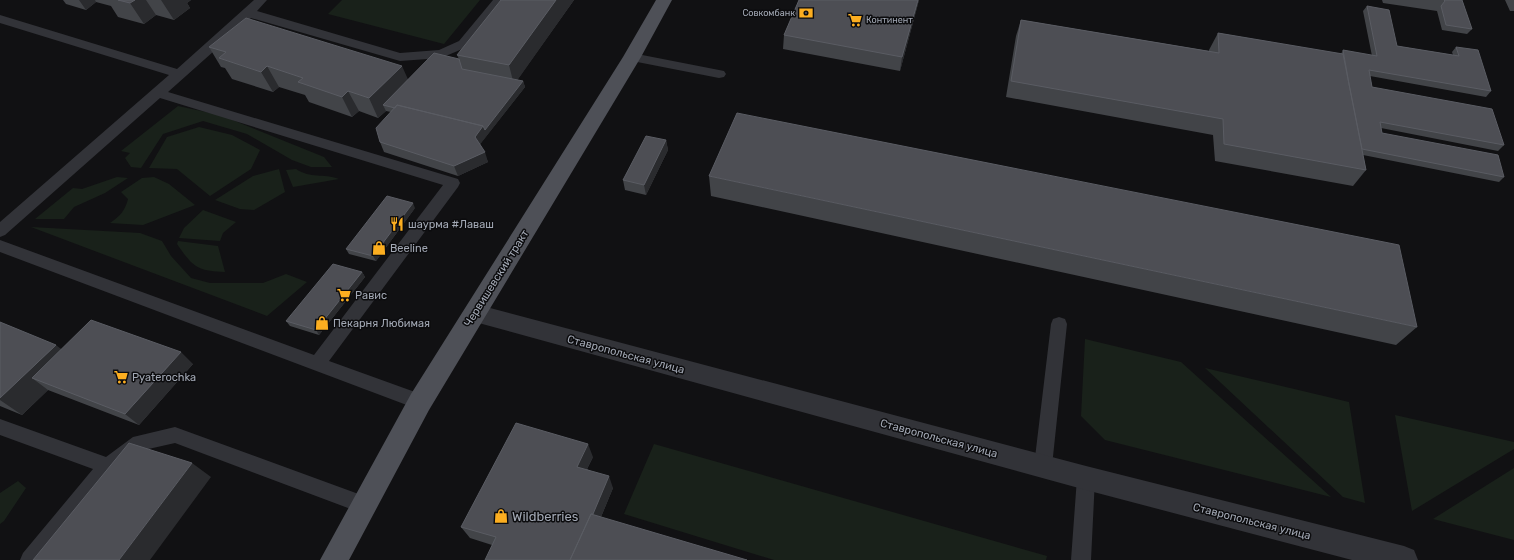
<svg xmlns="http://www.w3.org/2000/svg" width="1514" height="560" viewBox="0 0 1514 560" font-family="Rubik,sans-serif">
  <rect width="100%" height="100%" fill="#111113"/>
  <path fill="#19211a" d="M342,0H480L444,44L328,14Z
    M178,106L220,115L324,157L332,167H311L292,160L247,134L203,121L163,134L141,168L131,167L125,158L130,153L121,151Z
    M199,127L232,135L260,150L251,169L210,196L177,169L149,168L167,137Z
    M279,169L285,192L254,210L240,209L215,200L253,176Z
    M296,169C311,179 323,173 339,179L293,187L286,170Z
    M117,177L128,178L105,193L74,207L64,219H35L73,188L82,189Z
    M154,177L169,184L195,205L143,225L110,223C120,216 125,211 128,199L121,192L142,178Z
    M203,210L236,222L223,233L220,241L179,238L184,228Z
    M31,227L140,233L162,241L171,256L191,278L210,283H263L286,274L307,282L267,316Z
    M178,241L218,246L225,272C197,271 193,267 177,244Z
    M1085,339L1181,362L1331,497L1105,440L1081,416Z
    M1205,368L1349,402L1365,503L1343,497Z
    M1395,415L1514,442V449L1412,511Z
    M654,444L1047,556L1046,560H774L624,514Z
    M1514,468V540L1433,519Z
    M18,481L26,488L4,521L0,524V493Z"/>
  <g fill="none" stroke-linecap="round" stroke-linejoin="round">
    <path fill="#323338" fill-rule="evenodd" d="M254,0H267L257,11L400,53L439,50L459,41L493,0H505L467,47L441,58L400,61L251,18L168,92L458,179L460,183L458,187L329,361L426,396L429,402L426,408L420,410L0,252V240L314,355L443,185L160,98L5,235L0,237V222L169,75L0,23V15L177,69Z
      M632,53L719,70L724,71L726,74L724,77L719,78L627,60L626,57L627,54Z
      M1059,317L1065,319L1067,324L1052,466L1050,472L1043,475L1036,472L1034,466L1051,324L1053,319Z
      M0,419L106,457L133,437L175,427L364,496L371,498L374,505L371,512L364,514L175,443L144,450L115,472L43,560H20L23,553L93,469L0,435Z
      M1086,469L1093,472L1095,478L1091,560H1071L1077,478L1079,472Z"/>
    <path fill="#323338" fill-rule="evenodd" d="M475,304L1086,466L1404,546L1414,550L1418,560H1352L1086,490L475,322L467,320L464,313L467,306Z"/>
    <path fill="#4e5057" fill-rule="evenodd" d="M656,0H672L641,57L429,410L349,560H320L411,394L623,57Z"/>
  </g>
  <path fill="#424448" d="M63,0H191L187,3L190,8L174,20L156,15L144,24L118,17L111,6L96,2L86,10L66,4Z
    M501,0H574L517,80L523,81L525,87L480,144L488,162L458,176L384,152L380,142L391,112L386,111L378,118L359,111L352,117L309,102L305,95L279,87L273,92L232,79L225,68L221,67L209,47L408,80L459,59L457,55Z
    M799,0H919L900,71L783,49L784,35Z
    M1382,0H1462L1472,29L1467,34L1442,30L1437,11L1383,3Z
    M1505,0H1514V11H1510Z
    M1367,6L1397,46L1453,55L1452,52L1456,47L1491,91L1486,97L1370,76L1372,87L1504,145L1498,151L1381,128L1382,133L1504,177L1499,182L1363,155L1366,170L1353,186L1215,161L1213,135L1006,97L1016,36L1021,20L1209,51V50L1218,33L1341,54L1343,50L1372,56L1363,11Z
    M666,140L668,150L646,195L625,190L623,180Z
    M709,176L1417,327L1396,345L711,196Z
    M415,208L376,261L349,254L346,249Z
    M362,272L365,277L319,335L290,326L286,321Z
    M0,322L61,349L193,364L139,425L48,390L22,415L0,406Z
    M593,457L587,469L613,488L601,517L492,545L470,538L461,527Z"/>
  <path fill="#2a2b2e" d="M79,0H95L96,2L86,10Z
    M135,0H146L156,15L144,24L130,3Z
    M161,0H191L187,3L190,8L174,20Z
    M556,0H574L514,85L509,65Z
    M918,0H919L900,71L902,57Z
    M267,66L279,87L273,92L261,72Z
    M402,66L411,86L383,105L386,111L378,118L369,98Z
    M523,81L525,87L478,147L475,137L483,126Z
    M348,91L359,111L352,117L342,97Z
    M666,140L668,150L646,195L644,185Z
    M485,152L488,162L458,176L454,166Z
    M413,203L415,208L376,261L373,256Z
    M362,272L365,277L319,335L316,330Z
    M56,345L76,361L32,378L48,390L22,415L0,400V398Z
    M181,352L193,364L139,425L125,414Z
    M588,444L593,457L582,479L577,467Z
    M192,463L211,477L150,560H119Z
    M609,476L613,488L583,560H573Z"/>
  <path fill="#4d4e54" stroke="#5a5c63" d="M118,0H135L130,3Z
    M501,0H556L509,65L457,55Z
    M799,0H918L902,57L784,35Z
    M1444,0H1462L1472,29L1446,25L1441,6L1445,1Z
    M1367,6L1389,10L1397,46L1459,56L1456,47L1478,50L1491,91L1369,70L1372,87L1492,109L1504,145L1380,122L1382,133L1498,155L1504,177L1362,149L1349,84L1343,50L1377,56Z
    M246,18L402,66L369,98L348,91L342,97L298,82L303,78L267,66L261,72L219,58L226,52L209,47Z
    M1021,20L1219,53L1218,33L1343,54L1366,170L1224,144L1223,119L1011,81Z
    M434,53L459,59L462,69L523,81L485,130L483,126L397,105L395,108L383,105Z
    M397,105L483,126L475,137L485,152L454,166L380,142L376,128Z
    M737,113L1399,245L1417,327L709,176Z
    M646,136L666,140L644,185L623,180Z
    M387,196L413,203L373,256L346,249Z
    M333,264L362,272L316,330L286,321Z
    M91,320L181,352L125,414L32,378Z
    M0,322L56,345L0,398Z
    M516,423L588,444L577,467L609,476L593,514H591L570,560H485L496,537L461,527Z
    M129,443L192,463L119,560H33Z
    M591,514L747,560H570Z"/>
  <defs>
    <symbol id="bank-bare" viewBox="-9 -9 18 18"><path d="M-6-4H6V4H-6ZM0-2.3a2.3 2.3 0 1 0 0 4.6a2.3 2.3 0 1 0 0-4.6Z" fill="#fcae20" stroke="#0c0c0e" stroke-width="2.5" paint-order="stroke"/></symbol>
    <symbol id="supermarket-bare" viewBox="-9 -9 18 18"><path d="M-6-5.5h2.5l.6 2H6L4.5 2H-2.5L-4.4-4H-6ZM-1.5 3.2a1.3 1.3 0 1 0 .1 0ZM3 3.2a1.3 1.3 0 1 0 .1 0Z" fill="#fcae20" stroke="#0c0c0e" stroke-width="2.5" paint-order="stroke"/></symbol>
    <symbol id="restaurant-bare" viewBox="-9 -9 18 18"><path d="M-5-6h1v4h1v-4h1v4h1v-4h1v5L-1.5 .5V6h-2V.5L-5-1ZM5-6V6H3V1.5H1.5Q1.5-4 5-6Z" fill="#fcae20" stroke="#0c0c0e" stroke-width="2.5" paint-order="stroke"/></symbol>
    <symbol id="shop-bare" viewBox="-9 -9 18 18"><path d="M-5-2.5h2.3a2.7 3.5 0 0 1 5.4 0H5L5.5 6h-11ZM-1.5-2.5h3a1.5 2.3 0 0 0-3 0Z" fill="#fcae20" stroke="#0c0c0e" stroke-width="2.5" paint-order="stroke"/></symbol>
  </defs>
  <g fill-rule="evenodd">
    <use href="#bank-bare" x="796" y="3" width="20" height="20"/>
    <use href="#supermarket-bare" x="845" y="10" width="20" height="20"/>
    <use href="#restaurant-bare" x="387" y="214" width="20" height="20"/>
    <use href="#shop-bare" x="369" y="238" width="20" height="20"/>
    <use href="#supermarket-bare" x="334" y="285" width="20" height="20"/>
    <use href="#shop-bare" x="312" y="313" width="20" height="20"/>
    <use href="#supermarket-bare" x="111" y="367" width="20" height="20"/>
    <use href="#shop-bare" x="491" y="506" width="20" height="20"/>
  </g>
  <g text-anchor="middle" stroke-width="3" stroke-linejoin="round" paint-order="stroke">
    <g font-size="9" fill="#a2a8b4" stroke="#0c0c0e" text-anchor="end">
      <text x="795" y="16">Совкомбанк</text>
      <text x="866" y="23" text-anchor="start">Континент</text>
    </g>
    <g font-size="11" fill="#a2a8b4" stroke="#0c0c0e" text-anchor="start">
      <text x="408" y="228">шаурма #Лаваш</text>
      <text x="390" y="252">Beeline</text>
      <text x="355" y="299">Равис</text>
      <text x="333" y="327">Пекарня Любимая</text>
      <text x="132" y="381">Pyaterochka</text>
    </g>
    <g font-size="11" fill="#a2a8b4" stroke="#0c0c0e">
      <text transform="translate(496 278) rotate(-58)" y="4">Червишевский тракт</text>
      <text transform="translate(626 354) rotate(15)" y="4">Ставропольская улица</text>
      <text transform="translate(939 438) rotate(15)" y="4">Ставропольская улица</text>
      <text transform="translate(1252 521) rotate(14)" y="4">Ставропольская улица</text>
    </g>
    <g font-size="13" fill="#a2a8b4" stroke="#0c0c0e" text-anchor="start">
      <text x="512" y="521">Wildberries</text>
    </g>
  </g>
</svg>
